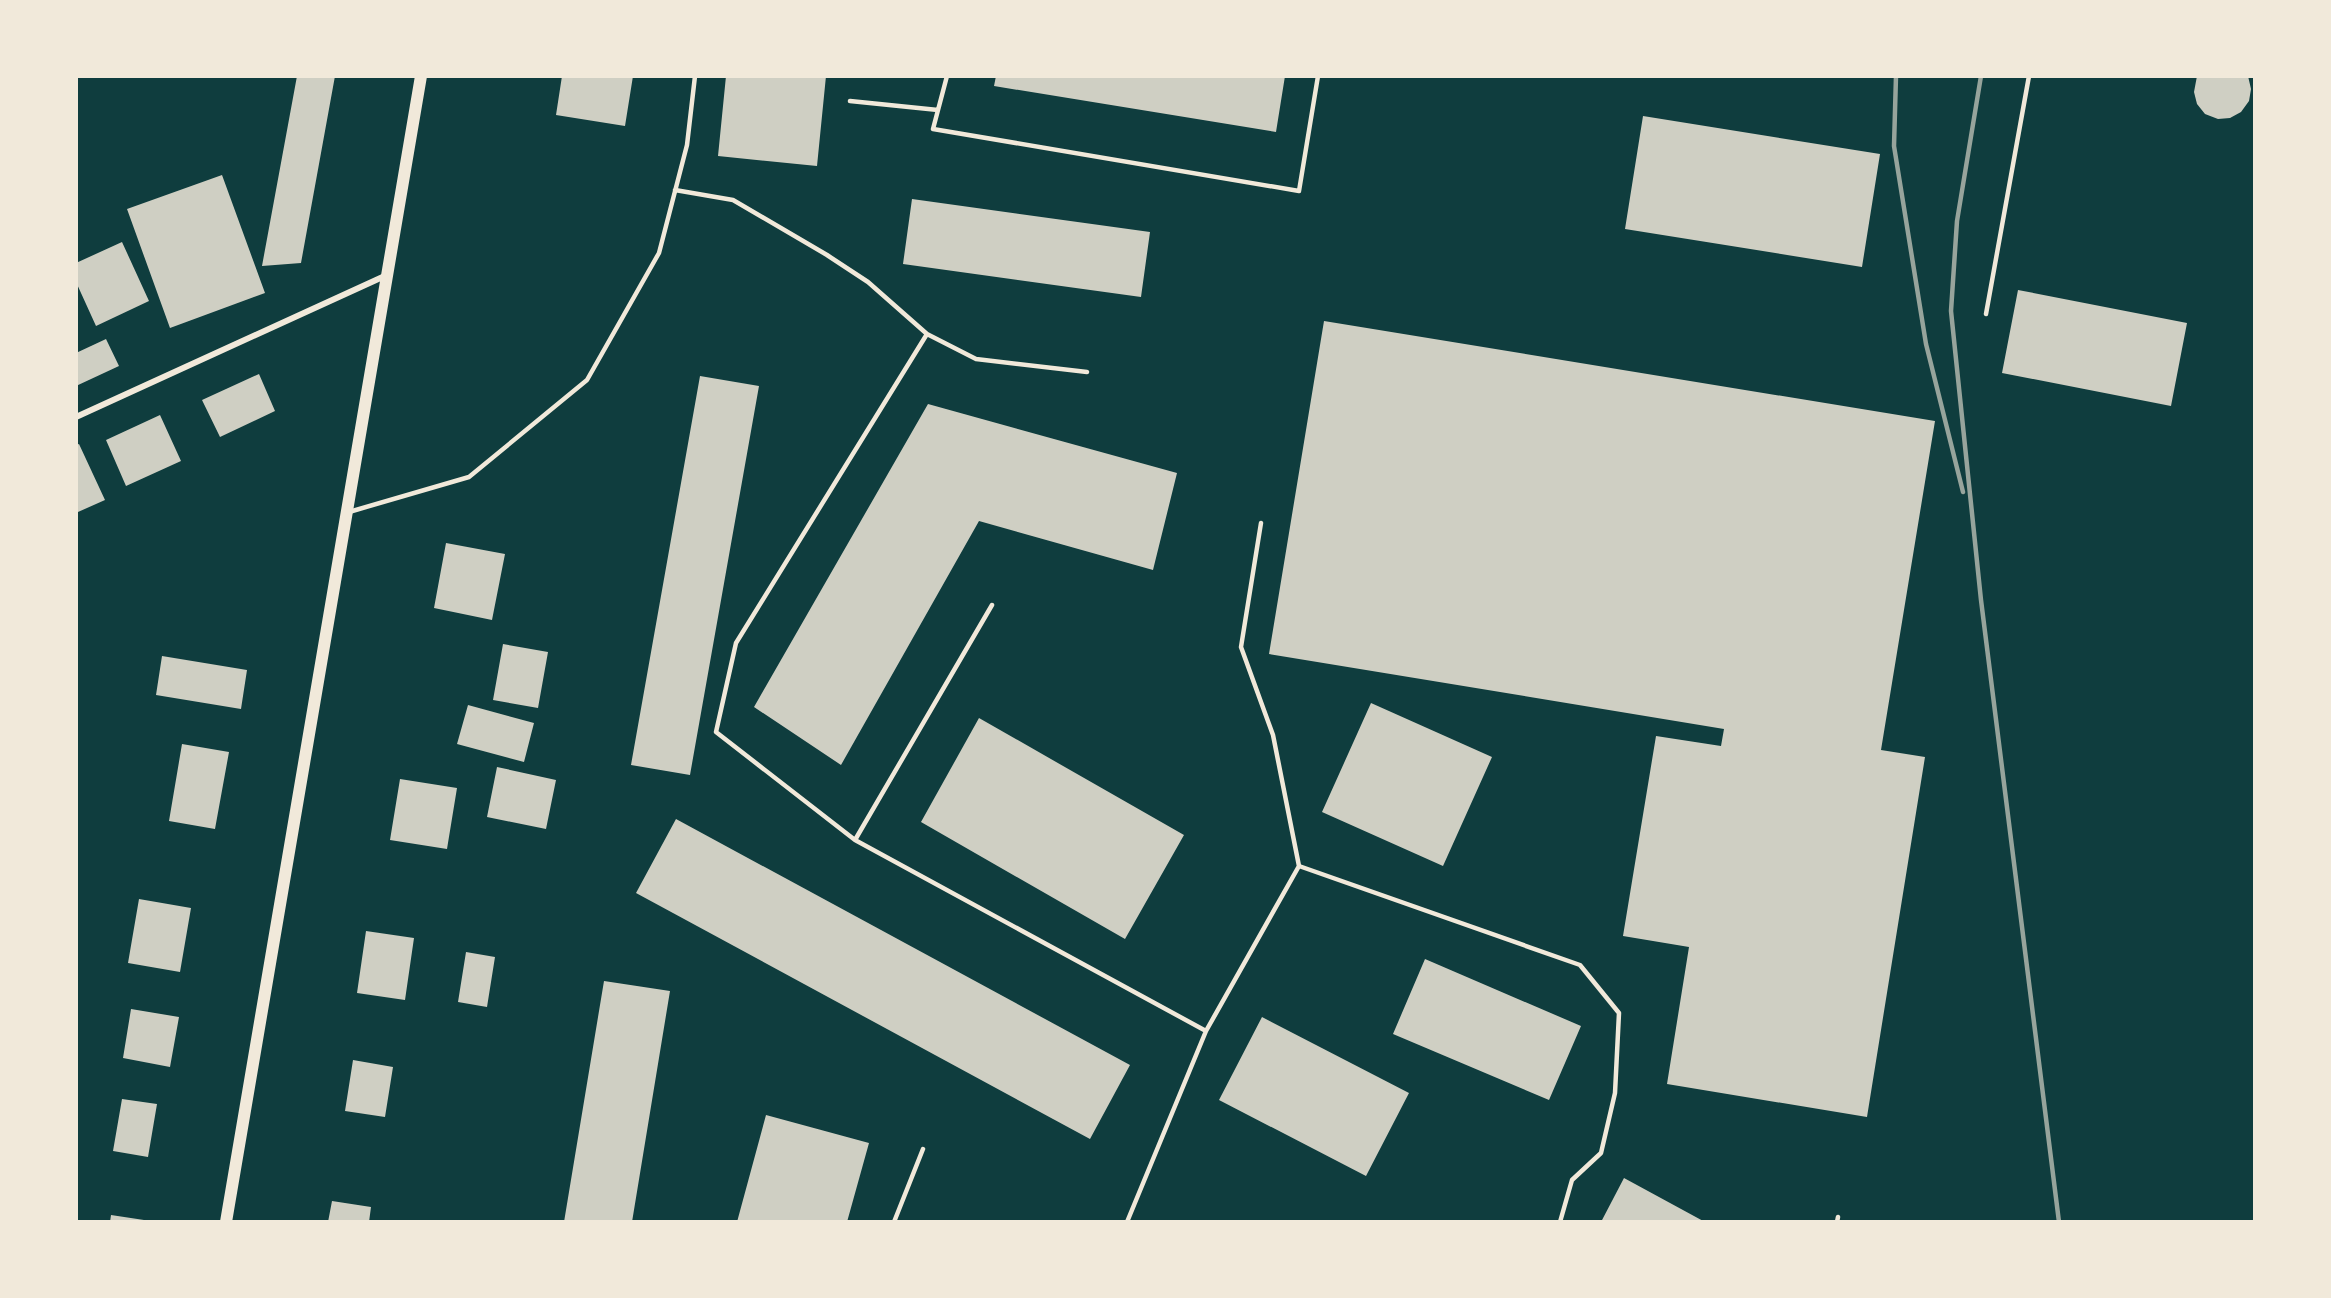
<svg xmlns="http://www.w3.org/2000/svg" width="2331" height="1298" viewBox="0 0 2331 1298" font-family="'Exo 2',sans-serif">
  <rect width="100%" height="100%" fill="#0f3d3e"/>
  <path fill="#cfcfc3" d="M297,76H335L301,263L262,266Z
    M562,76H633L625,126L556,115Z
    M726,76H826L817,166L718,156Z
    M996,76H1285L1276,132L994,86Z
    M2197,76H2248L2251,89L2249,101L2241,112L2230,118L2218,119L2205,114L2197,104L2194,92Z
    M1643,116L1880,154L1862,267L1625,229Z
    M222,175L265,293L170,328L127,209Z
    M912,199L1150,232L1141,297L903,264Z
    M122,242L149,301L96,326L76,282V263Z
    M2018,290L2187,323L2171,406L2002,373Z
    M1324,321L1935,421L1881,750L1925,757L1867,1117L1667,1084L1689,947L1623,936L1656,736L1721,746L1724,729L1269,654Z
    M106,339L119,366L76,386V353Z
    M259,374L275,411L220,437L202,400Z
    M700,376L759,386L690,775L631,765Z
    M928,404L1177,473L1153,570L979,521L841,765L754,707Z
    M160,415L181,461L126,486L106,440Z
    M79,444L105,500L78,512L76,508V445Z
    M446,543L505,554L492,620L434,608Z
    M503,644L548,652L538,708L493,700Z
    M162,656L247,670L241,709L156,695Z
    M1371,703L1492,757L1443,866L1322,812Z
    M468,705L534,723L524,762L457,744Z
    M979,718L1184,835L1125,939L921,822Z
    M182,744L229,752L215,829L169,821Z
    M497,767L556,780L546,829L487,817Z
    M400,779L457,788L447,849L390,840Z
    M676,819L1130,1065L1090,1139L636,893Z
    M139,899L191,908L180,972L128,963Z
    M366,931L414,938L405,1000L357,993Z
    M466,952L495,957L487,1007L458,1002Z
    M1425,959L1581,1026L1549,1100L1393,1034Z
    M604,981L670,991L632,1222H564Z
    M131,1009L179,1017L170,1067L123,1058Z
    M1262,1017L1409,1093L1366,1176L1219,1100Z
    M353,1060L393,1067L385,1117L345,1111Z
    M122,1099L157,1104L148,1157L113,1151Z
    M766,1115L869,1143L847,1222H737Z
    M1624,1178L1705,1222H1601Z
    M332,1201L371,1207L369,1222H328Z
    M111,1215L144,1220V1222H110Z"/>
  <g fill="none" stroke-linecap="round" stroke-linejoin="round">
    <path stroke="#f1e9da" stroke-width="4.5" d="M947,76L933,129L1299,191L1318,76
      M850,101L938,110
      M675,190L733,200L827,255L868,282L927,334L976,359L1087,372
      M1986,314L2029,76
      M927,334L736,643L716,732L855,840L992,605
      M349,512L469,477L587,380L659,253L687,145L695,76
      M855,840L1206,1031L1127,1222
      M1299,866L1580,965L1619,1013L1615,1093L1601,1153L1572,1180L1560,1222
      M1206,1031L1299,866L1273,735L1241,647L1261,523
      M894,1222L923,1149
      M1837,1222L1838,1217"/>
    <path stroke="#f1e9da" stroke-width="6" d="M76,417L387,275"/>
    <path stroke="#f1e9da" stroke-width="12" d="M226,1222L421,76"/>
    <path stroke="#97a49c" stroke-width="4.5" d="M1896,76L1894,146L1926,344L1963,492
      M1981,76L1957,221L1951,311L1981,600L2059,1222"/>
  </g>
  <rect width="2331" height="1298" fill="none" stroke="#f1e9da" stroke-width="156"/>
</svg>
